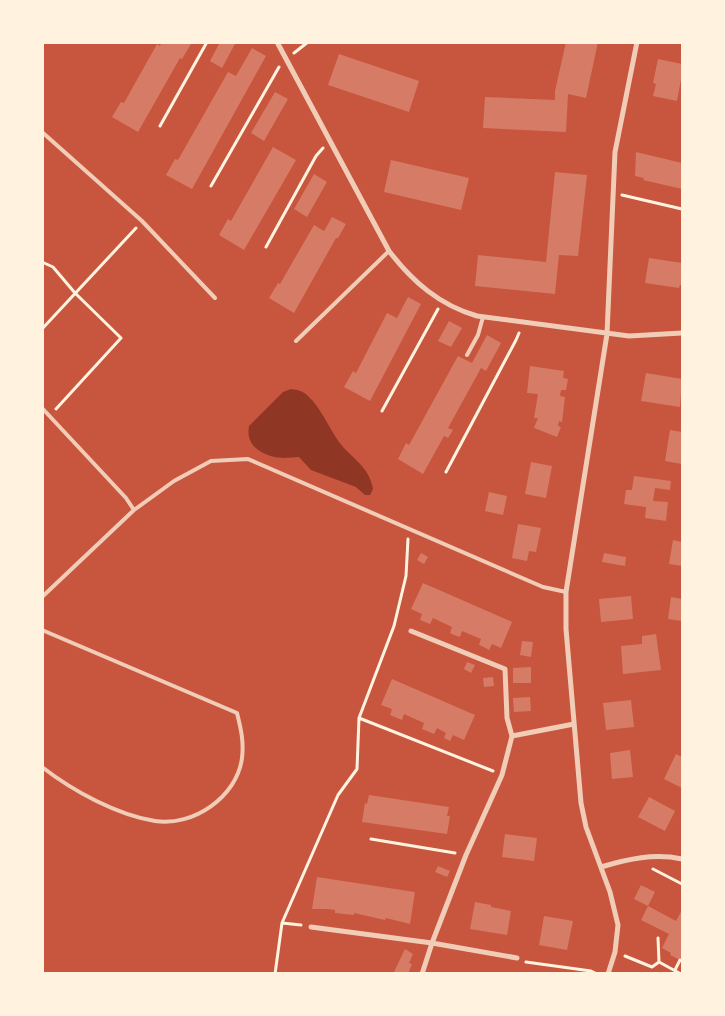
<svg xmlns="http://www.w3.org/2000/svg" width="725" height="1016" viewBox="0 0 725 1016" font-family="Poppins,sans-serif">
  <rect width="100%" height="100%" fill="#c8553d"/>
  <path fill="#8f3625" d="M291,389C298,390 303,391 308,396C321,408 329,428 339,442C352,459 369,466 373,489L370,495H365L356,487L311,470L299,457C294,457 289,458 283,458C264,457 245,447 249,426L283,392Z"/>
  <path fill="#d67c66" d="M162,42H192L182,59L180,58L138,132L112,117L121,102L124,103L157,44L160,46Z
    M220,42H236L222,68L210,61Z
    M566,42H598L586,98L568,94L566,132L483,128L485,97L555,100V91Z
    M252,48L266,56L192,189L166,175L175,159L178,160L228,72L236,76Z
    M339,54L419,81L409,112L328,85Z
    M658,59L682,64V74L677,101L653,96L656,84L653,83Z
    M275,92L288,99L264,141L251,133Z
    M273,147L296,160L244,250L219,235L228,219L231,221Z
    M636,152L682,163V189L643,180L644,178L635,176Z
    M391,160L469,178L461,210L384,192Z
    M555,172L587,175L578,256L559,255L555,294L475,286L478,255L546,262Z
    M314,174L327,182L307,217L294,209Z
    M332,217L346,224L338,238H336L294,313L269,298L278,283L280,284L314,225L324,231Z
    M649,258L682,263V285H680L679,288L645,283Z
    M408,297L421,304L370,401L344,387L353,371L356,373L387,313L397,318Z
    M449,321L462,328L451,347L438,341Z
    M487,335L501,343L486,371L481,368L448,428L453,430L448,438L444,436L423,474L398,459L406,443L409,445L458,356L472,363Z
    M530,366L564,371L563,378L568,379L566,390H561L560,396L565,397L562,422L559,421L558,426L561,427L557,437L534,428L538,418H534L538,394L527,393Z
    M646,373L682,379L680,407L641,401Z
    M670,430L682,432V464L665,461Z
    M531,462L552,466L546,498L525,494Z
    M634,476L671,481L670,490L655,488L653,501L668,502L666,521L645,518L646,507L624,504L626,490H632Z
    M489,492L507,496L503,515L485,511Z
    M518,524L541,528L536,552L529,551L527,561L512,558Z
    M673,540L682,542V566L669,564Z
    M421,553L428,557L424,564L417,560Z
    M604,553L626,557L625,566L602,562Z
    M423,583L512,622L501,648L492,644L489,650L484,647L479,645L481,639L462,631L460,637L454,635L450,633L452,627L433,618L430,624L420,620L422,614L411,609Z
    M631,596L633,619L601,622L599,599Z
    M671,597L682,599V621L668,619Z
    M656,634L661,670L623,674L621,646L642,644V636Z
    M522,641L533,642L531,657L520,655Z
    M467,662L475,665L471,673L464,669Z
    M531,667V683H513V668Z
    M493,677L494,686L484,687L483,678Z
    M392,679L475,715L464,740L453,735L450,741L444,738L446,733L437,728L434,734L422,729L424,723L415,719L404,714L402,720L390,715L392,709L381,705Z
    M530,697L531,711L514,712L513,698Z
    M631,700L634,727L606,730L603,703Z
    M630,750L633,777L612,779L610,753Z
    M676,754L682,757V788L664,779Z
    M369,795L449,807L447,816H450L447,834L362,822L365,803L367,804Z
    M649,797L675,811L665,831L638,817Z
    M505,834L537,838L534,861L502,857Z
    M438,866L450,871L447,877L435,872Z
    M317,877L415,892L410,924L386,918L385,920L354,913V915L335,913V910L328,909H312Z
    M641,885L655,892L648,906L676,921L682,910V961L670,955L671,953L662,948L669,934L641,920L648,906L634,899Z
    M475,902L491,905V907L511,911L507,935L470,929Z
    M544,916L573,921L567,950L539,945Z
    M405,949L413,954L409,963L412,964L408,974H397L394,972Z"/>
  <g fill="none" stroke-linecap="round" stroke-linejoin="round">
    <path stroke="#fff3e0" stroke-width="3" d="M294,53L308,42
      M160,126L207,42
      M211,186L279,67
      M622,195L682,209
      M266,247L316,156L323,148
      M42,262L53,267L75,293L121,338L56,409
      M42,329L136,228
      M382,411L438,309
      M446,472L516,340L519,333
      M359,718L493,771
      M371,839L455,853
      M653,869L682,884
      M282,923L301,925
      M658,938L659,962
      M625,956L652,967L659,962L681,974
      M526,962L591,971L597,974
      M675,970L680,960
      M275,974L282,923L338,795L357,769L359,718L394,626L406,576L408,539"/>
    <path stroke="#f1ccb7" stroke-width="4" d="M42,132L142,221L215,298
      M296,341L389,251
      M467,355L478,335L483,317
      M42,408L126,498L134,510
      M42,597L134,510L174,481L211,461L248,459L543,587L566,592
      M42,630L237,713C241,729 244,742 242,758C237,797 193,827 155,821C117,815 73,791 42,767"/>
    <path stroke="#f1ccb7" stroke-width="5" d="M277,42L389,251C412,281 439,305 477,316L629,336L682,333
      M411,631L505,669L507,718L512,736L502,775L466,855L432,943L422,974
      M512,736L574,724
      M601,867C628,859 654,853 682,859
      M311,927L432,943L517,958
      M608,974L615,952L618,925L610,892L586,827L581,803L566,629V592L607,334L615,152L637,42"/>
  </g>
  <rect width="725" height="1016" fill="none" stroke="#fff3e0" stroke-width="88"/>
</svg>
